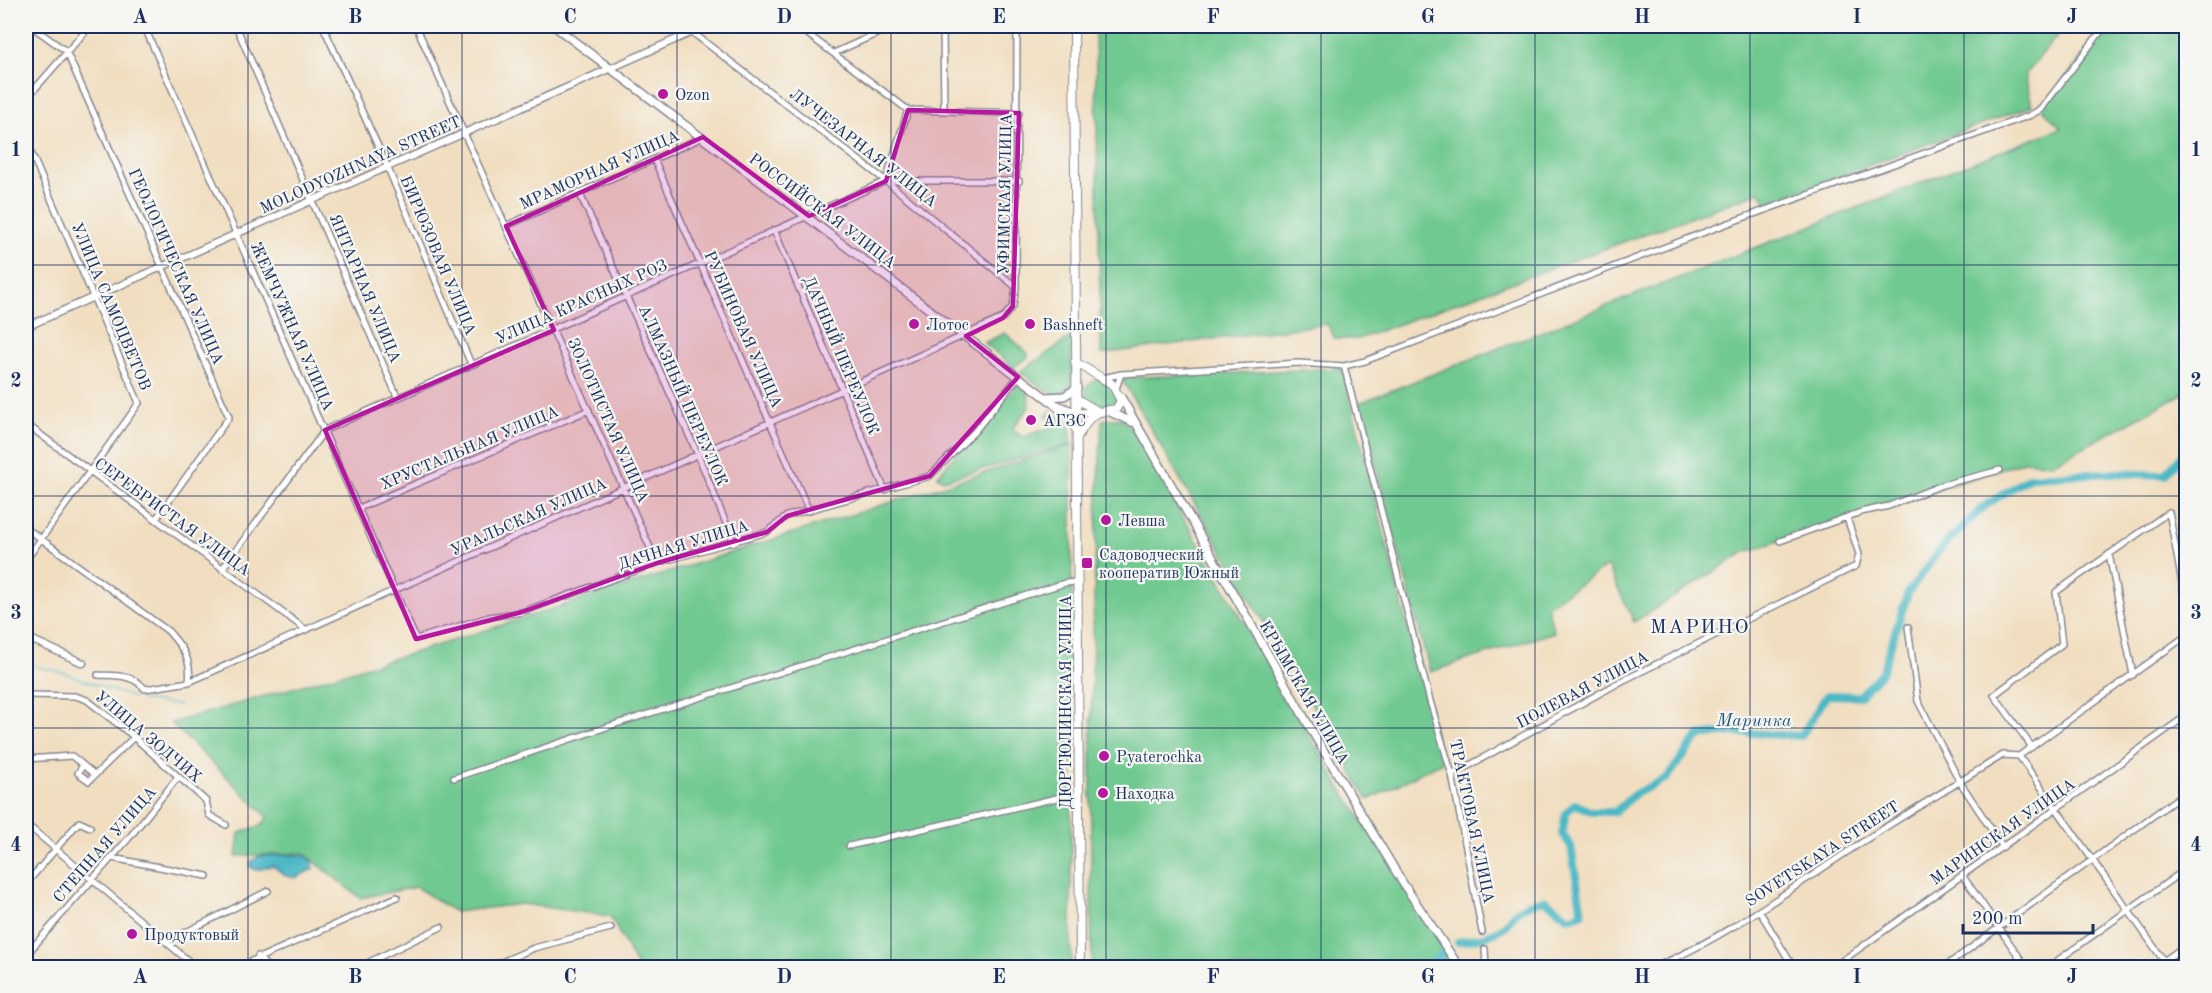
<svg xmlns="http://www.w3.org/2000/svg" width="2212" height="993" viewBox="0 0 2212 993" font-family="'Old Standard TT',serif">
  <rect width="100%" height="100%" fill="#f6f6f2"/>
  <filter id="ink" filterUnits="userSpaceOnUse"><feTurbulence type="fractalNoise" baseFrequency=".0167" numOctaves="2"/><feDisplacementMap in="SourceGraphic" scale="12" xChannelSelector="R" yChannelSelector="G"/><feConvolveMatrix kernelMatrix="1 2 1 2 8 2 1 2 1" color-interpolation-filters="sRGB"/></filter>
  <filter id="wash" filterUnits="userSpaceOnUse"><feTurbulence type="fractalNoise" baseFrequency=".008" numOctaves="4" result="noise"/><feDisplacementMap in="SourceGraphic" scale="24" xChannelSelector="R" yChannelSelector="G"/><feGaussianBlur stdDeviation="1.35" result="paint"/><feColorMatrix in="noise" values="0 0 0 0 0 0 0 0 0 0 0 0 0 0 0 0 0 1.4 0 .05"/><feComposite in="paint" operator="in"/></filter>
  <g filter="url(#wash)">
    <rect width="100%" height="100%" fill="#f1dec0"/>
    <path fill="#6fc990" stroke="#457c77" stroke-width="1.5" d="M1095,26H2065L2025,75L2032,106L1766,203L1760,192L1358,339H1335L1327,324L1101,354Z
      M2107,26H2186V392L2052,464L2025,461L1745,552L1634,622L1607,566L1547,606L1554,632L1430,672L1359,403L2061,128L2042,108Z
      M1005,333L1028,353V357L1014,367L984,343Z
      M1071,337L1072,384L1063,394L1050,393L1020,372Z
      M1342,368L1442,762L1368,800L1121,378Z
      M1095,380H1101L1116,392L1117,403C1105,411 1096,407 1085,399L1086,387Z
      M1019,383L1028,391L1029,407L1012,429L1023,437L1055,426L1046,416L1051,410C1066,420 1073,425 1071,444L944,480L937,476Z
      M1121,418L1130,426L1340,787L1456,962L1443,968H1092C1089,785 1091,602 1102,420Z
      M1072,445L1071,967H637L610,916L521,904L455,912L416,887L360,898L304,853L236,856L239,833L262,825L268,817L171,723L413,653Z"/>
    <path fill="#4bb8c5" stroke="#337492" stroke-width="1.5" d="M297,855L305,856L313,862V869L295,878L286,876L273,866L256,870L250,867L251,861L260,856Z"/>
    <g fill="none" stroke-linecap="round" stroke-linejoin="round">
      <path stroke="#4bb8c5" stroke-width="1.5" d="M26,664L61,672L134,698
        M141,700L179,705"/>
      <path stroke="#4bb8c5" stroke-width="8" d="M1458,942L1484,937L1504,927L1516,912L1529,904L1545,900L1569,918L1582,914L1571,846L1562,834L1566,813L1575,804L1592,812H1615L1635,794L1667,778L1698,736L1732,732L1801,736L1827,695L1860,696L1882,672L1908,593L1941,548L1986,505L2030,477L2109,473L2164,475L2186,451
        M1426,968L1442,954"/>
    </g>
  </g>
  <g filter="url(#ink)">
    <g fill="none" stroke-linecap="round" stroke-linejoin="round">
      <defs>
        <path id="minor" d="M31,26L66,51L229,417L156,519
          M144,26L416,639L489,617L522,612L657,563L767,532L787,516L930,476L975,431L1018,377
          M236,26L397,396
          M323,26L387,166L471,364
          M416,26L657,563
          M684,26L886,181L1016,287
          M797,26L908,110L1019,113
          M943,26L944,111
          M834,53L894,26
          M26,99L90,26
          M26,141L139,403L26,560
          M654,159L809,511
          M886,181L908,110
          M579,192L698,455L734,543
          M506,226L703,137
          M774,230L885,490
          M1344,366L1430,701L1452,775L1482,932
          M1103,378L1121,374L1298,363L1344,366L1365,361L1726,224L2031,115L2041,109L2105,26
          M1116,389L1121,374
          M26,424L305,629
          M359,508L589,410
          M26,528L168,631C183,648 192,659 189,682
          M1780,541L1861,512L1889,506L1942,485L2000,470
          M2109,554L2133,675
          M2179,563L2186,558
          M222,569L325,430L886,181H1019
          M1908,627L1918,701L1960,782L2003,847
          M98,675C116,676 133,674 145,689L189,682L1003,318L1013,306L1016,287L1017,26
          M26,695L75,696L87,700L128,732L206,801L209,815L226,825
          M2032,747L1994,695L2062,644L2056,592L2169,512L2186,605
          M2019,756L2169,968
          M26,759L72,756L95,775
          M83,765L78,773L89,781L134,737
          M1452,775L1622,681L1856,566L1859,554L1847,518
          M454,778L616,724L1065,583L1078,582
          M26,824L197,968
          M849,846L1061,797L1079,795
          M112,858L207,876
          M1962,875L2027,968
          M26,884L79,822L90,827
          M1760,912L1794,968
          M168,941L268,891
          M1485,949L1486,968
          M26,955L129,838L178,777
          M258,956L268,968
          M236,968L397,897
          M357,968L441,927
          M488,968L534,948L611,928
          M1490,968L1501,964L1502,968
          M1653,968C1731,935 1797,884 1867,839C1912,810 1958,783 2003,755L2019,756L2186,636
          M1832,968L2186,716
          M1943,968L2186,792
          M2047,968L2186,869
          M2154,968L2186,945"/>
        <path id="tertiary" d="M26,327L706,26
          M26,637L83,663"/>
        <path id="secondary" d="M554,26L1053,403L1077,413L1099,412
          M1045,397L1064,396L1077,388
          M1121,397L1316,738L1404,885L1460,968
          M1110,412L1132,422"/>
        <path id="primary" d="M1074,26L1080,968
          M1075,362L1112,384L1121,401L1116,409L1099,412L1077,399
          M1053,403L1069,417L1076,429
          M1077,437L1089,419L1099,412"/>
      </defs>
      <use href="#minor" stroke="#86868f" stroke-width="8"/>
      <use href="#tertiary" stroke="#86868f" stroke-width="9"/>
      <use href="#secondary" stroke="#86868f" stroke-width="10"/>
      <use href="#primary" stroke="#86868f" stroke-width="10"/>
      <use href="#minor" stroke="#fff" stroke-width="5"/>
      <use href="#tertiary" stroke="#fff" stroke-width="6"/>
      <use href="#secondary" stroke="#fff" stroke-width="7"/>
      <use href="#primary" stroke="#fff" stroke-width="8"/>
    </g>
  </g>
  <path fill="#b5179e" fill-opacity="0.2" stroke="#b5179e" stroke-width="4.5" stroke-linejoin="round" d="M908,110L1019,113L1013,306L1003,318L966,336L1018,377L930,476L787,516L767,532L657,563L522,612L416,639L325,430L554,330L506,226L703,137L809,216L886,181Z"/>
  <path fill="none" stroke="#1b2f5e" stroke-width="1.5" stroke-opacity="0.55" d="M248,26V968M462,26V968M677,26V968M891,26V968M1106,26V968M1321,26V968M1535,26V968M1750,26V968M1964,26V968M26,265H2186M26,496H2186M26,728H2186"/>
  <g fill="#b5179e" stroke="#f6f6f2" stroke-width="2">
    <circle cx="663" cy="94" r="6"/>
    <circle cx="914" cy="324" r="6"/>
    <circle cx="1030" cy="324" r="6"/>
    <circle cx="1031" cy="420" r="6"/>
    <circle cx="1106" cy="520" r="6"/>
    <rect x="1081" y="557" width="12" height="12" rx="3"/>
    <circle cx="1104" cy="756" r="6"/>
    <circle cx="1103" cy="793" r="6"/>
    <circle cx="132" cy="934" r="6"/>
  </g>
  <g text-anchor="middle" stroke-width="4.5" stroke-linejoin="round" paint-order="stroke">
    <g font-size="16" fill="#1b2f5e" stroke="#f6f6f2" text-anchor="start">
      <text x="675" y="100">Ozon</text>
      <text x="926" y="330">Лотос</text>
      <text x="1042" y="330">Bashneft</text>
      <text x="1043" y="426">АГЗС</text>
      <text x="1118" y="526">Левша</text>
      <text x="1099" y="560">Садоводческий<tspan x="1099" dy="18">кооператив Южный</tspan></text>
      <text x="1116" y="762">Pyaterochka</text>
      <text x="1115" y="799">Находка</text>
      <text x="144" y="940">Продуктовый</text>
    </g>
    <g font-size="16" fill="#1b2f5e" stroke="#f6f6f2">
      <text transform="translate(864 147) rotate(38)" y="6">ЛУЧЕЗАРНАЯ УЛИЦА</text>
      <text transform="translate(360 164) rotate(-24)" y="6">MOLODYOZHNAYA STREET</text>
      <text transform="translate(599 169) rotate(-24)" y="6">МРАМОРНАЯ УЛИЦА</text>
      <text transform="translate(1004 194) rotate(-89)" y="6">УФИМСКАЯ УЛИЦА</text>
      <text transform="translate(823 210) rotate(37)" y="6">РОССИЙСКАЯ УЛИЦА</text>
      <text transform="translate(439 255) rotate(67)" y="6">БИРЮЗОВАЯ УЛИЦА</text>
      <text transform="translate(177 266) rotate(66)" y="6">ГЕОЛОГИЧЕСКАЯ УЛИЦА</text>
      <text transform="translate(366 288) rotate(67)" y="6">ЯНТАРНАЯ УЛИЦА</text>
      <text transform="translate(581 301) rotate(-24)" y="6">УЛИЦА КРАСНЫХ РОЗ</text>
      <text transform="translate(112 306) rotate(67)" y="6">УЛИЦА САМОЦВЕТОВ</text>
      <text transform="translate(293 326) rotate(66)" y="6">ЖЕМЧУЖНАЯ УЛИЦА</text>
      <text transform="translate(744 329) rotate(66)" y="6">РУБИНОВАЯ УЛИЦА</text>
      <text transform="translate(842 355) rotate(67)" y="6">ДАЧНЫЙ ПЕРЕУЛОК</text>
      <text transform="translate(684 395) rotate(66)" y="6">АЛМАЗНЫЙ ПЕРЕУЛОК</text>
      <text transform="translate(609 420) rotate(66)" y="6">ЗОЛОТИСТАЯ УЛИЦА</text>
      <text transform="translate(469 447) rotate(-23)" y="6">ХРУСТАЛЬНАЯ УЛИЦА</text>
      <text transform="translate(173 516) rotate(36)" y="6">СЕРЕБРИСТАЯ УЛИЦА</text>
      <text transform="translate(528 516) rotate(-24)" y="6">УРАЛЬСКАЯ УЛИЦА</text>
      <text transform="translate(683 544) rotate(-17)" y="6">ДАЧНАЯ УЛИЦА</text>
      <text transform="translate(1582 689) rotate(-28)" y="6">ПОЛЕВАЯ УЛИЦА</text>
      <text transform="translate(1305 692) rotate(60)" y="6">КРЫМСКАЯ УЛИЦА</text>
      <text transform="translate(1065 702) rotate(-90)" y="6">ДЮРТЮЛИНСКАЯ УЛИЦА</text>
      <text transform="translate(149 736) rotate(40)" y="6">УЛИЦА ЗОДЧИХ</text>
      <text transform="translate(1473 821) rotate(78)" y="6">ТРАКТОВАЯ УЛИЦА</text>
      <text transform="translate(2002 831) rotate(-35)" y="6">МАРИНСКАЯ УЛИЦА</text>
      <text transform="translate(104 844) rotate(-49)" y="6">СТЕПНАЯ УЛИЦА</text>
      <text transform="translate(1822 853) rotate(-33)" y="6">SOVETSKAYA STREET</text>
    </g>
    <g font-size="18" font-style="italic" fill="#29587d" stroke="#f6f6f2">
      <text x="1754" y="726">Маринка</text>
    </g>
    <g font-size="20" letter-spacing="1.5" fill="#1b2f5e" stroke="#f6f6f2">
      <text x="1700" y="633">МАРИНО</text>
    </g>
  </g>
  <rect width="2212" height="993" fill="none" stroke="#f6f6f2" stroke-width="66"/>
  <path d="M1963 924v9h130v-9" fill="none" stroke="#1b2f5e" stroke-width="3"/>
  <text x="1972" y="924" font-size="18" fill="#1b2f5e" stroke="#f6f6f2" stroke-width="4.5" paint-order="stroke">200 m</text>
  <rect x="33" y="33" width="2146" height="927" fill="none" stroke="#1b2f5e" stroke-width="2"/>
  <g font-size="20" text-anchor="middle" font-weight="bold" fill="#1b2f5e">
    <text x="140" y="23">A</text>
    <text x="355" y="23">B</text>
    <text x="570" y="23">C</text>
    <text x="784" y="23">D</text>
    <text x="999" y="23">E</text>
    <text x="1213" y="23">F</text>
    <text x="1428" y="23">G</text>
    <text x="1642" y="23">H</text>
    <text x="1857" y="23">I</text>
    <text x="2072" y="23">J</text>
    <text x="16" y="156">1</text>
    <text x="2196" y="156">1</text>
    <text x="16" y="387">2</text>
    <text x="2196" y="387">2</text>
    <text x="16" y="619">3</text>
    <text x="2196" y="619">3</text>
    <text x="16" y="851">4</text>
    <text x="2196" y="851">4</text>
    <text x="140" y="983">A</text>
    <text x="355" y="983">B</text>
    <text x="570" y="983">C</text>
    <text x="784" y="983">D</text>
    <text x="999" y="983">E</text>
    <text x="1213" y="983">F</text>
    <text x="1428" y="983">G</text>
    <text x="1642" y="983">H</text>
    <text x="1857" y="983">I</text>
    <text x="2072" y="983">J</text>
  </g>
</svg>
